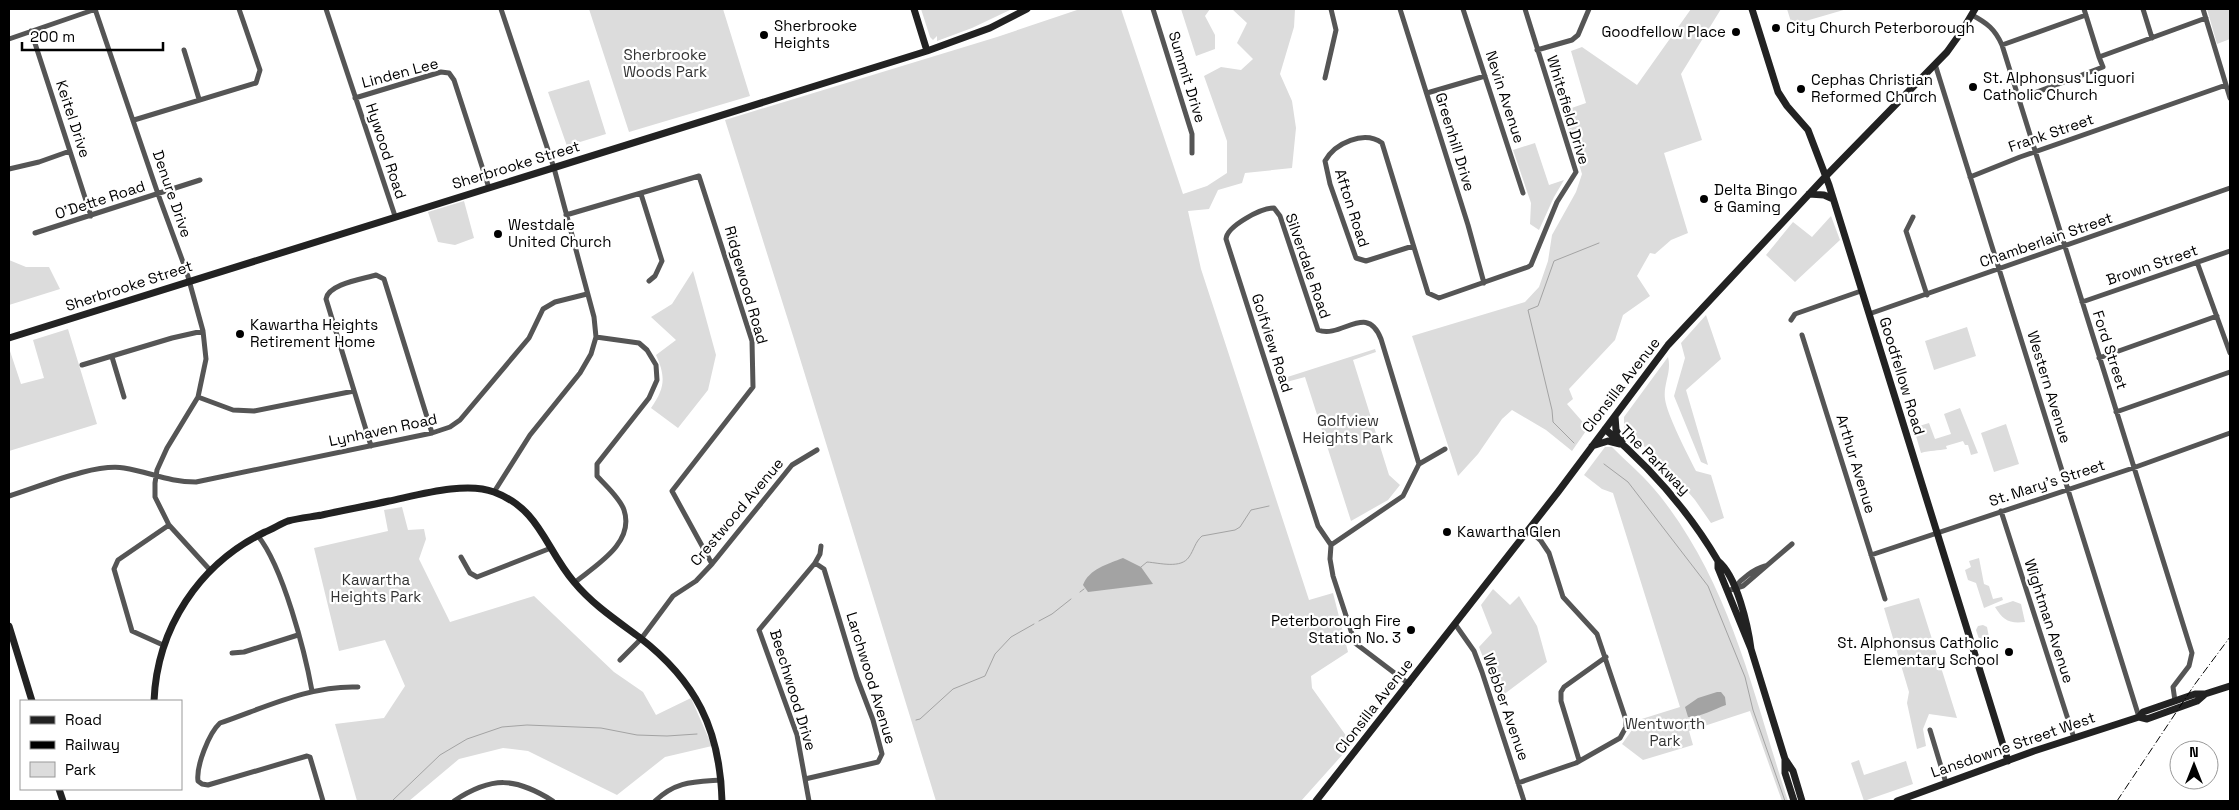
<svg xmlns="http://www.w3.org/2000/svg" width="2239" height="810" viewBox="0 0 2239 810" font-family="'Space Grotesk',sans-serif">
  <rect width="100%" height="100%" fill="#fff"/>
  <path fill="#dcdcdc" d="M589,9H723L750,96L629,132Z
    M921,9H1012L972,28L937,41V36L933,40L930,37Z
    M1080,9H1121L1183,194L1207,186L1227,173V141L1204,76L1221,67L1241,70L1253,59L1237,43L1247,23L1232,9H1295L1294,27L1280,74L1292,101L1296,128L1292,168L1245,173L1242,183L1218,190L1209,209L1188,211L1201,269L1309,600L1333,593L1348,652L1311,676L1312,688L1352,744L1301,801H936L794,339L725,120L997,37Z
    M1181,9H1210L1205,16L1215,35V49L1196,56Z
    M1691,9H1721L1681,74L1702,140L1664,153L1688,233L1671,240L1655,254L1650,253L1637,276L1650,296L1623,315L1615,340L1569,389L1573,399L1567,404L1588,428L1572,451L1546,430L1512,410L1502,419L1478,454L1458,476L1412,336L1525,302L1539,287L1548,261L1552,235L1576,192L1582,174L1563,111L1586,103L1571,51L1582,47L1637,85Z
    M1787,9H1847L1792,25Z
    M2207,9H2230V39L2217,44Z
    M589,80L606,134L567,146L548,92Z
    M1535,143L1549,185L1564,180L1554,197L1539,230L1530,224L1531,203L1513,150Z
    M464,201L474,238L455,245L438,242L428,212Z
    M1831,216L1840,240L1795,282L1766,255L1793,222L1812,237Z
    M9,258V260L26,267H49L60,289L9,305Z
    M693,271L716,355L708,390L678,428L651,408C665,388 666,377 656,355L676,340L651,317L672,304Z
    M1706,315L1721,359L1686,390L1708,465L1701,462L1674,396L1685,358L1681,343Z
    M1967,327L1976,356L1934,370L1925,341Z
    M68,329L97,424L9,451V348L21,384L44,378L33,340Z
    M1375,349L1376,352L1353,360L1389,475L1400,485L1388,500L1351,521L1305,377L1279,384L1278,380Z
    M1668,357C1672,372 1663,384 1665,399C1667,415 1688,455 1696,471L1711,475L1724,518L1711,523L1695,500L1671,472L1624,427V417Z
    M1960,408L1978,453L1971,455L1968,445H1965L1963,441L1946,446L1947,449C1938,451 1930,450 1921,453L1916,436L1918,435L1916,427L1929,423L1935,439L1951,434L1944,414Z
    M2006,424L2019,464L1994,472L1981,433Z
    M1605,447H1612C1628,463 1646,478 1660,496C1731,586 1753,694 1788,801H1782L1750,711L1689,731L1693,745L1643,760L1622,744L1632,730V722L1680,707L1613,493L1602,489L1584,475Z
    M402,507L408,530L424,529L426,539L419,559L450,622L534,596L614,672L643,692L656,715L691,698L712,746L665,757L617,795L528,751L503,748L459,759L409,801H357L335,724L384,718L405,686L385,640L339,651L314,548L388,531L384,510Z
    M1979,558L1984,584L1989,586L1993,599L2002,597L2003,600L1984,608L1976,583L1968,580L1965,570L1971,567L1969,561Z
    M1493,589L1510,605L1519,596L1537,626L1547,662L1499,698L1479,647L1492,633L1481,605Z
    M1919,598L1957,718L1929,714L1923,729L1926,746L1917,749L1907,703L1909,692L1884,608Z
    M2013,601L2021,604L2025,622C2009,624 2003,620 1995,607Z
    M1983,625L1987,627L1990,642L1981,645L1976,630L1978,626Z
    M1859,760L1864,775L1906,761L1913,784L1864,801L1851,763Z"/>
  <path fill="#a3a3a3" d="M1123,558L1141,567L1153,584L1088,592L1083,585C1089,569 1108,564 1123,558Z
    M1717,692H1721L1725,697L1726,705C1715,709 1698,718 1688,717L1685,707L1698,698Z"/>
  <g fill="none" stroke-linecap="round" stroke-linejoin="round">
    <path stroke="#a3a3a3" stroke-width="1" d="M1574,443L1553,422L1552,410L1528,310L1538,306L1554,261L1599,243
      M1604,464L1628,482L1708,586L1745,677L1753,710L1785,801
      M1141,567L1147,562C1160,563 1181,569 1189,557C1194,550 1195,542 1202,536L1235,530L1240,527L1251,510L1269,506
      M1080,592L1084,589
      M1039,621L1052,614L1071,599
      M916,720L920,719L953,689L985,676L995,654L1011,637L1034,624
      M392,801L440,755L467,739L502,727L527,725L601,728L637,735L667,736L697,734"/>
    <path stroke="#555" stroke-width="5" d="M95,9L158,194L187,273L203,331L206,359L198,397L167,448L157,470L155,483V497L169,525L210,570
      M326,9L395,216
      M1153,9L1192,134V153
      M1400,9L1468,225L1484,283
      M1463,9L1523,193
      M2084,9L2099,57
      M2143,9L2152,38
      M2203,9L2230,98
      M1972,15C1987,23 1995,29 2002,45L2192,653L2189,666L2173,687L2175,701
      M31,31L91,216
      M9,39L96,9
      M2002,45L2086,15
      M184,50L199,99
      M1537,50L1572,40L1578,35L1589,9
      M1935,64L2139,717
      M1325,78L1336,30L1331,9
      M1427,93L1485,76
      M355,98L441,72L449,73L454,80L489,188
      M2019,99L2103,67L2099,57L2206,18
      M134,120L256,83L260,70L239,9
      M9,169L39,162L70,151
      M1970,177L2020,157L2226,85
      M641,194L662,261L655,276L649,281
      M566,215L699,176L752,341L753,387L672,491L712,564
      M1913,217L1906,231L1927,295
      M35,233L200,180
      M1413,246L1366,261L1356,258L1330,184L1325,161C1335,143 1364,130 1382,143L1428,293L1439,298L1528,267L1531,265L1557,202L1576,172L1525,9
      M2197,262L2230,353
      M2082,302L2230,251
      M1869,314L2230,188
      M1791,320L1795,314L1861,291
      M1802,335L1885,599
      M112,357L124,397
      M2099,358L2217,316
      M82,365L172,338L203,331
      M198,397L233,410L254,411L354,391
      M2116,412L2230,372
      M371,446L326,299C328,284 363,279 376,275L384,279L432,433
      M494,492L530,435L580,373L591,354L596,337L594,317L554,168L501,9
      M9,496C39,487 94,463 124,468C150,472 168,482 196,482L432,433L450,427L460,420L529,338L543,309L555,302L587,294
      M2001,511L2074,738
      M258,536C283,567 305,652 312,691
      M1331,545L1318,526L1226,239C1227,226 1261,208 1274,208L1280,216L1318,330C1342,339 1367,302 1381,339L1419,464
      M1871,555L2133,468L2230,433
      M461,557L470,573L477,577L551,548
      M574,583C596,565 635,543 624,510C620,498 605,485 597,476V464L649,398L657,380L656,365L647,350L639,343L596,337
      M1734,588C1741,579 1754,569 1765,566
      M1727,591L1743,586L1792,544
      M1455,624L1474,651L1482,672L1524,801
      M163,645L132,631L114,569L118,560L169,525
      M232,653L244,652L298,635
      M620,660L641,639L673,596L696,581L712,564L792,465L817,450
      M1409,684L1355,643L1333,576L1330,559L1331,545L1403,496L1419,464L1445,449
      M1930,730L1946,783
      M1579,760L1561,701V692L1564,687L1606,657
      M805,779L878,762L882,754L873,720L857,678L824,569L815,563
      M1518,783L1576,763L1620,738L1626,727V720L1597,634L1563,597L1549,553L1541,541L1529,530
      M323,801L310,757L307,756L208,785L202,784L198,781C196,766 209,733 220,723C264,708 310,685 358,687
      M454,801C492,776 515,777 553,801
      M655,801C676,781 693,782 721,780
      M809,801L797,735L759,630L815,563L820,554L821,546"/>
    <path stroke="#222" stroke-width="7" d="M914,9L927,51
      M1752,9L1778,92L1787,106L1808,130L1829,185L2008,761
      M1809,194L1824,195L1833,199
      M9,338L927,51L990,28L1027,9
      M1615,416L1616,430L1622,441
      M1605,429C1650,467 1688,510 1718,561C1737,576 1748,626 1751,649
      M1592,446L1608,441L1620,444
      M1718,561V568L1751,649L1785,759L1793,771L1802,801
      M9,626L32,701
      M154,701C157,628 199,564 265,532C273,529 280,524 288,521C299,518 311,517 322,515C344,510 367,506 389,501C418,495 466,481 494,492C540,509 545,548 574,582C592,604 616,620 639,637C696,681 720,729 722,801
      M2139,717L2147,719L2197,701L2205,694L2230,686
      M1785,759V773L1794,801
      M59,789L63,801
      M1316,801L1558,492L1668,345L1825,177L1947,52L1962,31L1975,9
      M1897,801L2034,751L2139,717L2143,712L2195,694H2205"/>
    <path stroke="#000" stroke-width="1" stroke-dasharray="8 2.5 1 2.5" stroke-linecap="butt" d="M2117,801L2195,684L2230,637"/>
  </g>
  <g fill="#000" stroke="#fff" stroke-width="2">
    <circle cx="1776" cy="28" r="5"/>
    <circle cx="1736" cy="32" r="5"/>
    <circle cx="764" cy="35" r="5"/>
    <circle cx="1973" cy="87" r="5"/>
    <circle cx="1801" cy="89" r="5"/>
    <circle cx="1704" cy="199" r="5"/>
    <circle cx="498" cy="234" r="5"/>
    <circle cx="240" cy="334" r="5"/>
    <circle cx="1447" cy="532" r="5"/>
    <circle cx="1411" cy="630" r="5"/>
    <circle cx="2009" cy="652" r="5"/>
  </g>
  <g text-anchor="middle" stroke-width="4.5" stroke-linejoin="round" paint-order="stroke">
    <g font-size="15" fill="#000" stroke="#fff" text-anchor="start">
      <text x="774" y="31">Sherbrooke<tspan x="774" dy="17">Heights</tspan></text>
      <text x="1786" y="33">City Church Peterborough</text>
      <text x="1726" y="37" text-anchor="end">Goodfellow Place</text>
      <text x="1983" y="83">St. Alphonsus Liguori<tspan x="1983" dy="17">Catholic Church</tspan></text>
      <text x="1811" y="85">Cephas Christian<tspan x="1811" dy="17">Reformed Church</tspan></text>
      <text x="1714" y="195">Delta Bingo<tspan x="1714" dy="17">&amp; Gaming</tspan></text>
      <text x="508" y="230">Westdale<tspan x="508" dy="17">United Church</tspan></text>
      <text x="250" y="330">Kawartha Heights<tspan x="250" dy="17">Retirement Home</tspan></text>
      <text x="1457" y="537">Kawartha Glen</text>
      <text x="1401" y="626" text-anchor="end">Peterborough Fire<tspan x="1401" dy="17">Station No. 3</tspan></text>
      <text x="1999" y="648" text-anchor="end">St. Alphonsus Catholic<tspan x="1999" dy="17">Elementary School</tspan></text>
    </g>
    <g font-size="15" fill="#333" stroke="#fff">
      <text x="665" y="60">Sherbrooke<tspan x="665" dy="17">Woods Park</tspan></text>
      <text x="1348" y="426">Golfview<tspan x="1348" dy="17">Heights Park</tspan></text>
      <text x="376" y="585">Kawartha<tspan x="376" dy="17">Heights Park</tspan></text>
      <text x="1665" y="729">Wentworth<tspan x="1665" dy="17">Park</tspan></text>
    </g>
    <g font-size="15" fill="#000" stroke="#fff">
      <text transform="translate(400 73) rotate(-15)" y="5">Linden Lee</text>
      <text transform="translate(1187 77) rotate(73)" y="5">Summit Drive</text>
      <text transform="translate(1505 97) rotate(72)" y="5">Nevin Avenue</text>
      <text transform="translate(1568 110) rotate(73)" y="5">Whitefield Drive</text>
      <text transform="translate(73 119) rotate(72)" y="5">Keitel Drive</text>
      <text transform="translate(2051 133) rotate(-19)" y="5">Frank Street</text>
      <text transform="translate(1455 142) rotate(73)" y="5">Greenhill Drive</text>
      <text transform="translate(386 151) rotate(72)" y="5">Hywood Road</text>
      <text transform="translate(516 165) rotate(-17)" y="5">Sherbrooke Street</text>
      <text transform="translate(172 194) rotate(71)" y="5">Denure Drive</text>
      <text transform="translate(100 200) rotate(-18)" y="5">O'Dette Road</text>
      <text transform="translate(1352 208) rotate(72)" y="5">Afton Road</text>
      <text transform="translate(2046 240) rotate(-19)" y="5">Chamberlain Street</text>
      <text transform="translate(2152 265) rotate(-19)" y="5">Brown Street</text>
      <text transform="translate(1308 266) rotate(71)" y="5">Silverdale Road</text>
      <text transform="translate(746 285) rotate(74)" y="5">Ridgewood Road</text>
      <text transform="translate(129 286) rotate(-18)" y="5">Sherbrooke Street</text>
      <text transform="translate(1272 343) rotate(72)" y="5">Golfview Road</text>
      <text transform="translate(2110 350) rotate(72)" y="5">Ford Street</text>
      <text transform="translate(1902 376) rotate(73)" y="5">Goodfellow Road</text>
      <text transform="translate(1621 385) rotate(-52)" y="5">Clonsilla Avenue</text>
      <text transform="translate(2049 387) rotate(73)" y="5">Western Avenue</text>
      <text transform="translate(383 430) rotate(-12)" y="5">Lynhaven Road</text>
      <text transform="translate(1655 460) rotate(45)" y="5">The Parkway</text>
      <text transform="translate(1856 464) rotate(73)" y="5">Arthur Avenue</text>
      <text transform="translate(2047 483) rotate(-18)" y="5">St. Mary's Street</text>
      <text transform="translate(737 512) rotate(-50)" y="5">Crestwood Avenue</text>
      <text transform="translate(2049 621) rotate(72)" y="5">Wightman Avenue</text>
      <text transform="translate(871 678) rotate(73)" y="5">Larchwood Avenue</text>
      <text transform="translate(793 690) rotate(73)" y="5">Beechwood Drive</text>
      <text transform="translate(1374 706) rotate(-52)" y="5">Clonsilla Avenue</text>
      <text transform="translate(1506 707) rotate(71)" y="5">Webber Avenue</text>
      <text transform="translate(2013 745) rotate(-19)" y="5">Lansdowne Street West</text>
    </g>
  </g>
  <rect width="2239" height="810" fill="none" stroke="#000000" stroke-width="20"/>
  <rect x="20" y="700" width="162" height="90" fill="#ffffff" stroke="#999999"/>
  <rect x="30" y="716" width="25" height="8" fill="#222222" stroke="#999999"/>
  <text x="65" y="725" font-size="15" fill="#000000">Road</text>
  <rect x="30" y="741" width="25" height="8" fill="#000000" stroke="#999999"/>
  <text x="65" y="750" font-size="15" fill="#000000">Railway</text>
  <rect x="30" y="762" width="25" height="15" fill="#dcdcdc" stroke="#999999"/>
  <text x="65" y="775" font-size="15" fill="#000000">Park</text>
  <g transform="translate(2194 765)"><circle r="24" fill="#ffffff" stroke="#999999"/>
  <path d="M0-4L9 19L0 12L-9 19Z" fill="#000000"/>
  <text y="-8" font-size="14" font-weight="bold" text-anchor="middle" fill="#000000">N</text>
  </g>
  <path d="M22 42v8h141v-8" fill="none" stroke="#000000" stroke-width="2.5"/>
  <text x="30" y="42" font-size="15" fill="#000000" stroke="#ffffff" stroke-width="4" paint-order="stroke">200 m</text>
</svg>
